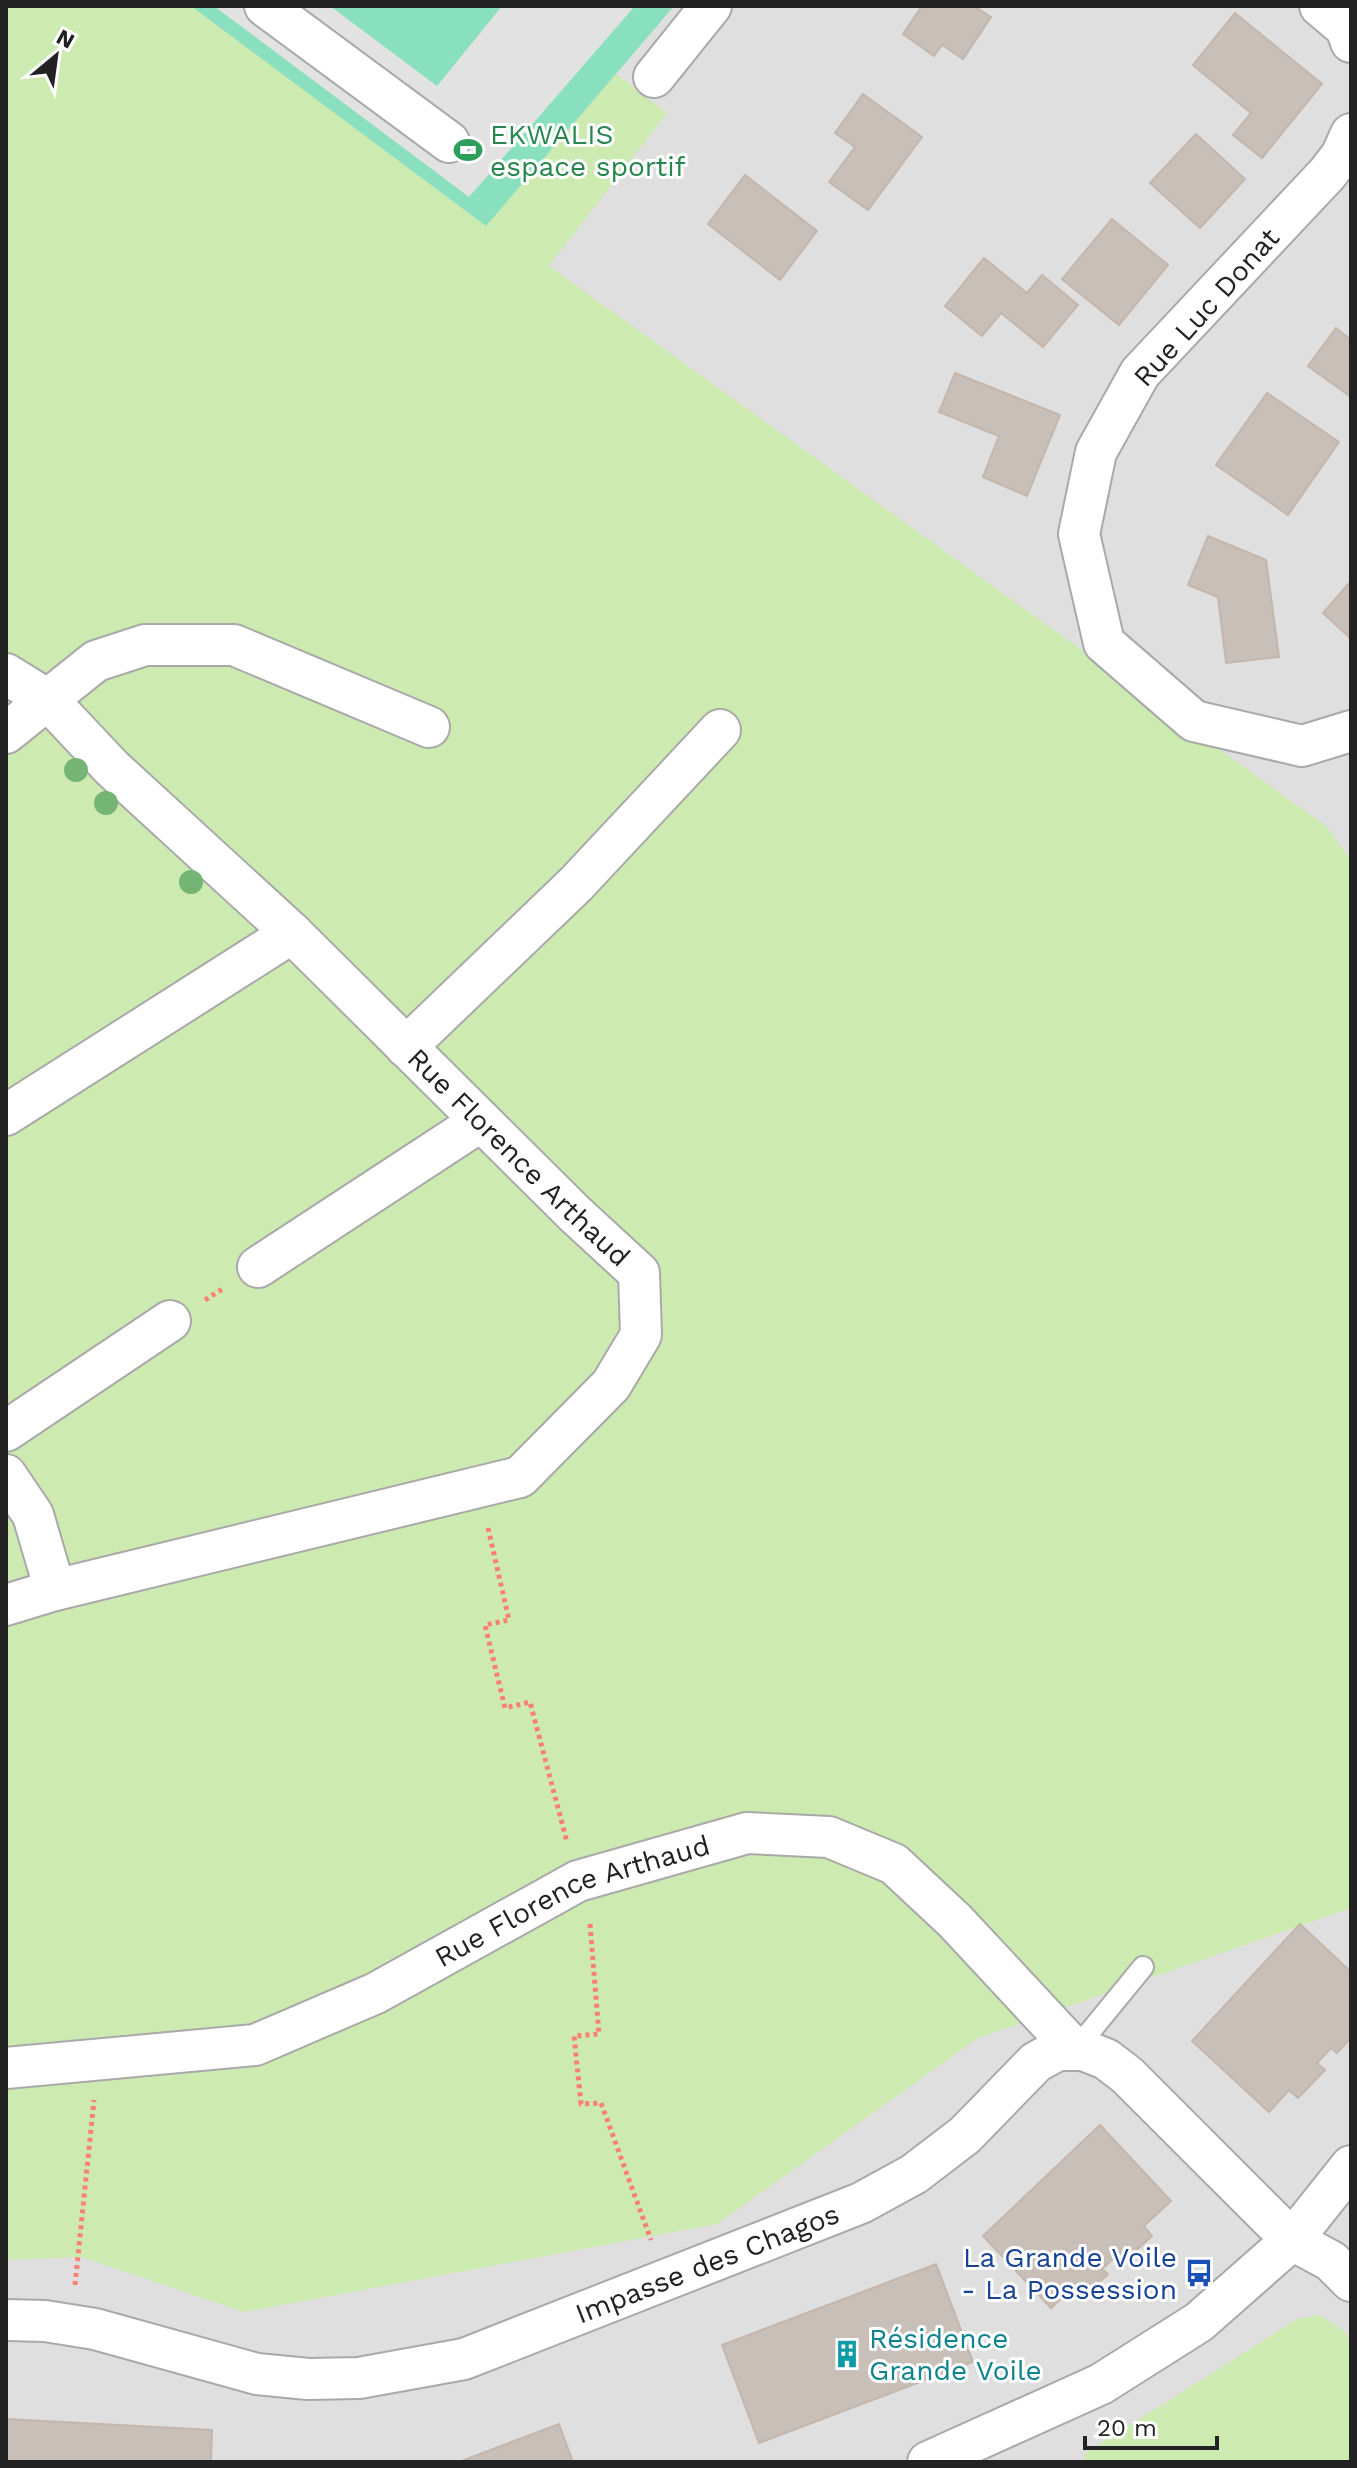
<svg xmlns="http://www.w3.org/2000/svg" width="1357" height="2468" viewBox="0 0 1357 2468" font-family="'Work Sans',sans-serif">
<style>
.residential{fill:#e0dfdf}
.grass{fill:#cdebb0}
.pitch{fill:#88e0be}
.parking{fill:#e2e2e2}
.building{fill:#c7bfb8;stroke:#c4b6ab;stroke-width:2}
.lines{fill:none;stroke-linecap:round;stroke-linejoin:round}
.lane-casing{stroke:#a9a9a9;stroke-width:24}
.street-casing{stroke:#a9a9a9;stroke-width:44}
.path{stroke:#fa8072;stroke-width:5;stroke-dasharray:4 4;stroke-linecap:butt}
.lane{stroke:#fff;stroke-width:20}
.street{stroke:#fff;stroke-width:40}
.tree{fill:#74b475}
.labels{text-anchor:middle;stroke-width:6;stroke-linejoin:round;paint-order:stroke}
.leisure-label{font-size:28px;fill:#27864d;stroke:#fff;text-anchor:start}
.street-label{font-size:28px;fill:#222;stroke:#fff}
.transit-label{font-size:28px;fill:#164399;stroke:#fff;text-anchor:end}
.culture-label{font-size:28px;fill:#0d838f;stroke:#fff;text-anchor:start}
</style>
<rect width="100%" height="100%" fill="#f2efe9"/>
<path class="residential" d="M6,6H1351V2462H6Z"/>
<path class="grass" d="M6,6H191L486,226L616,74L667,113L549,266L1327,827L1351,861V1908L978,2038L717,2224L244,2312L82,2257L6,2260Z
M1320,2315L1344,2331L1351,2343V2456L1348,2462H1087L1083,2455L1297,2319Z"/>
<path class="pitch" d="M191,6H674L486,226Z"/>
<path class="parking" d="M214,6H330L437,86L502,6H635L469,197Z"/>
<path class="building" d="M922,6H974L991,17L963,59L942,45L934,56L903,34Z
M1235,13L1322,84L1262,158L1233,135L1251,113L1193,65Z
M863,94L922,137L868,210L829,182L855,147L835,133Z
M1196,134L1245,179L1200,228L1150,183Z
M745,175L817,231L780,280L708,224Z
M1112,219L1168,265L1119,325L1062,279Z
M984,258L1027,293L1042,275L1078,305L1043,347L1001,313L982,336L945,306Z
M1336,328L1351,340V397L1308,366Z
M955,373L1060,415L1027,496L983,477L999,436L939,412Z
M1267,393L1339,442L1288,515L1216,465Z
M1208,536L1266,560L1279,657L1226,663L1218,597L1188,585Z
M1351,581V639L1323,613Z
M1300,1924L1351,1972V2038L1337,2053L1331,2048L1317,2063L1325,2070L1298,2098L1289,2090L1269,2112L1192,2041Z
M1100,2125L1171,2201L1144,2226L1152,2236L1124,2262L1117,2255L1102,2269L1108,2274L1080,2301L1069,2291L1051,2308L983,2236Z
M936,2264L973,2362L759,2443L722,2345Z
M6,2419L212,2430L211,2462H6Z
M559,2424L573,2462H459Z"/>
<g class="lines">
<defs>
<path id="lane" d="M1075,2050L1143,1967"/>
<g id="street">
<path d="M265,6L449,142"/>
<path d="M1320,6L1346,28L1351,42"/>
<path d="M654,77L711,6"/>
<path d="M1351,134L1341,156L1327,174L1140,373L1096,452L1079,534L1104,643L1194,721L1302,746L1351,731"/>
<path id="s1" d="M6,674L48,700L112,768L292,933L575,1214L639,1273L641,1335L611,1385L520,1477L55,1590L6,1605"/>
<path d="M6,733L96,661L145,645H234L429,727"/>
<path d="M406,1047L576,884L720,730"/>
<path d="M6,1115L292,933"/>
<path d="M258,1267L481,1121"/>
<path d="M6,1431L170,1321"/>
<path d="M6,1475L33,1515L55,1590"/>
<path id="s2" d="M6,2068L255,2045L376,1993L578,1881L747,1833L829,1837L894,1864L955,1921L1075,2050"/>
<path id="s3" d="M6,2320L45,2321L95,2329L257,2374L308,2379L359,2378L464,2359L861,2203L914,2174L965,2135L1036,2062L1058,2050H1083L1106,2059L1127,2075L1292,2240L1331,2261L1351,2281"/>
<path d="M928,2462L1101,2384L1199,2322L1292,2240L1351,2166"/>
</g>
</defs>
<use href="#lane" class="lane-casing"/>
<use href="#street" class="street-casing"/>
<path class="path" d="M205,1300L224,1288
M488,1528L509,1620L485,1625L505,1708L530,1702L567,1842
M590,1924L599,2034L574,2036L581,2104L601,2103L651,2240
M75,2285L94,2100"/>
<use href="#lane" class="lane"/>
<use href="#street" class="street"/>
</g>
<g class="tree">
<circle cx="76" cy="770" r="12"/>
<circle cx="106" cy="803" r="12"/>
<circle cx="191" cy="882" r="12"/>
</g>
<defs>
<symbol id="stadium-bare" viewBox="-9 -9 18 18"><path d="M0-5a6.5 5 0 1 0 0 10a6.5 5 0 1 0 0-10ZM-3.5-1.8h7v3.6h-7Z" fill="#2e9e5b" stroke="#fff" stroke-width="2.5" paint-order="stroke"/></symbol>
<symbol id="bus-bare" viewBox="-9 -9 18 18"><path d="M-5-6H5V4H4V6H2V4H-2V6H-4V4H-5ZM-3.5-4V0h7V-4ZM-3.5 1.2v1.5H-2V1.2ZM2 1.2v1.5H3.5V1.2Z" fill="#1a4fb4" stroke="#fff" stroke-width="2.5" paint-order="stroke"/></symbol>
<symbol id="building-bare" viewBox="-9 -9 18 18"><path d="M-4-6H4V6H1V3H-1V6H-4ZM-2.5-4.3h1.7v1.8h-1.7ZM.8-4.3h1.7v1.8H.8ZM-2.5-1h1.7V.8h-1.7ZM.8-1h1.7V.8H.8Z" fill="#0f9aa8" stroke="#fff" stroke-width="2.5" paint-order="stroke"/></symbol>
</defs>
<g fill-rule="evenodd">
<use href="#stadium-bare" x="448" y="130" width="40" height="40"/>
<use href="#bus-bare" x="1179" y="2253" width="40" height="40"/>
<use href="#building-bare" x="827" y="2334" width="40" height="40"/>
</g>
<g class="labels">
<g class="leisure-label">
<text x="490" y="144">EKWALIS<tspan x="490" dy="32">espace sportif</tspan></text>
</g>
<g class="street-label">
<text transform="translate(1206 307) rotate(-48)" y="10">Rue Luc Donat</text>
<text dy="10" stroke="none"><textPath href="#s1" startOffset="706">Rue Florence Arthaud</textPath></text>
<text dy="10" stroke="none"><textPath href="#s2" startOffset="600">Rue Florence Arthaud</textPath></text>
<text dy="10" stroke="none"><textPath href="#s3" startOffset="728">Impasse des Chagos</textPath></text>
</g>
<g class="transit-label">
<text x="1177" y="2267">La Grande Voile<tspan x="1177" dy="32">- La Possession</tspan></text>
</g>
<g class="culture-label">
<text x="869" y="2348">Résidence<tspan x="869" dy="32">Grande Voile</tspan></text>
</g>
</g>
<rect width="1357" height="2468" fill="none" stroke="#222222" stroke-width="16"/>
<g transform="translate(56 56) rotate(29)" stroke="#ffffff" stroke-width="6" paint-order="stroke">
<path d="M0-6L14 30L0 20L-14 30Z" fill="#222222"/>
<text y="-12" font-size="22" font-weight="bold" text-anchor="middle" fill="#222222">N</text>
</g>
<path d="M1085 2436v12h132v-12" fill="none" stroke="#222222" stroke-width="4"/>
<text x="1097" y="2436" font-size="24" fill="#222222" stroke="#ffffff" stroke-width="6" paint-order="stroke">20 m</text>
</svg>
